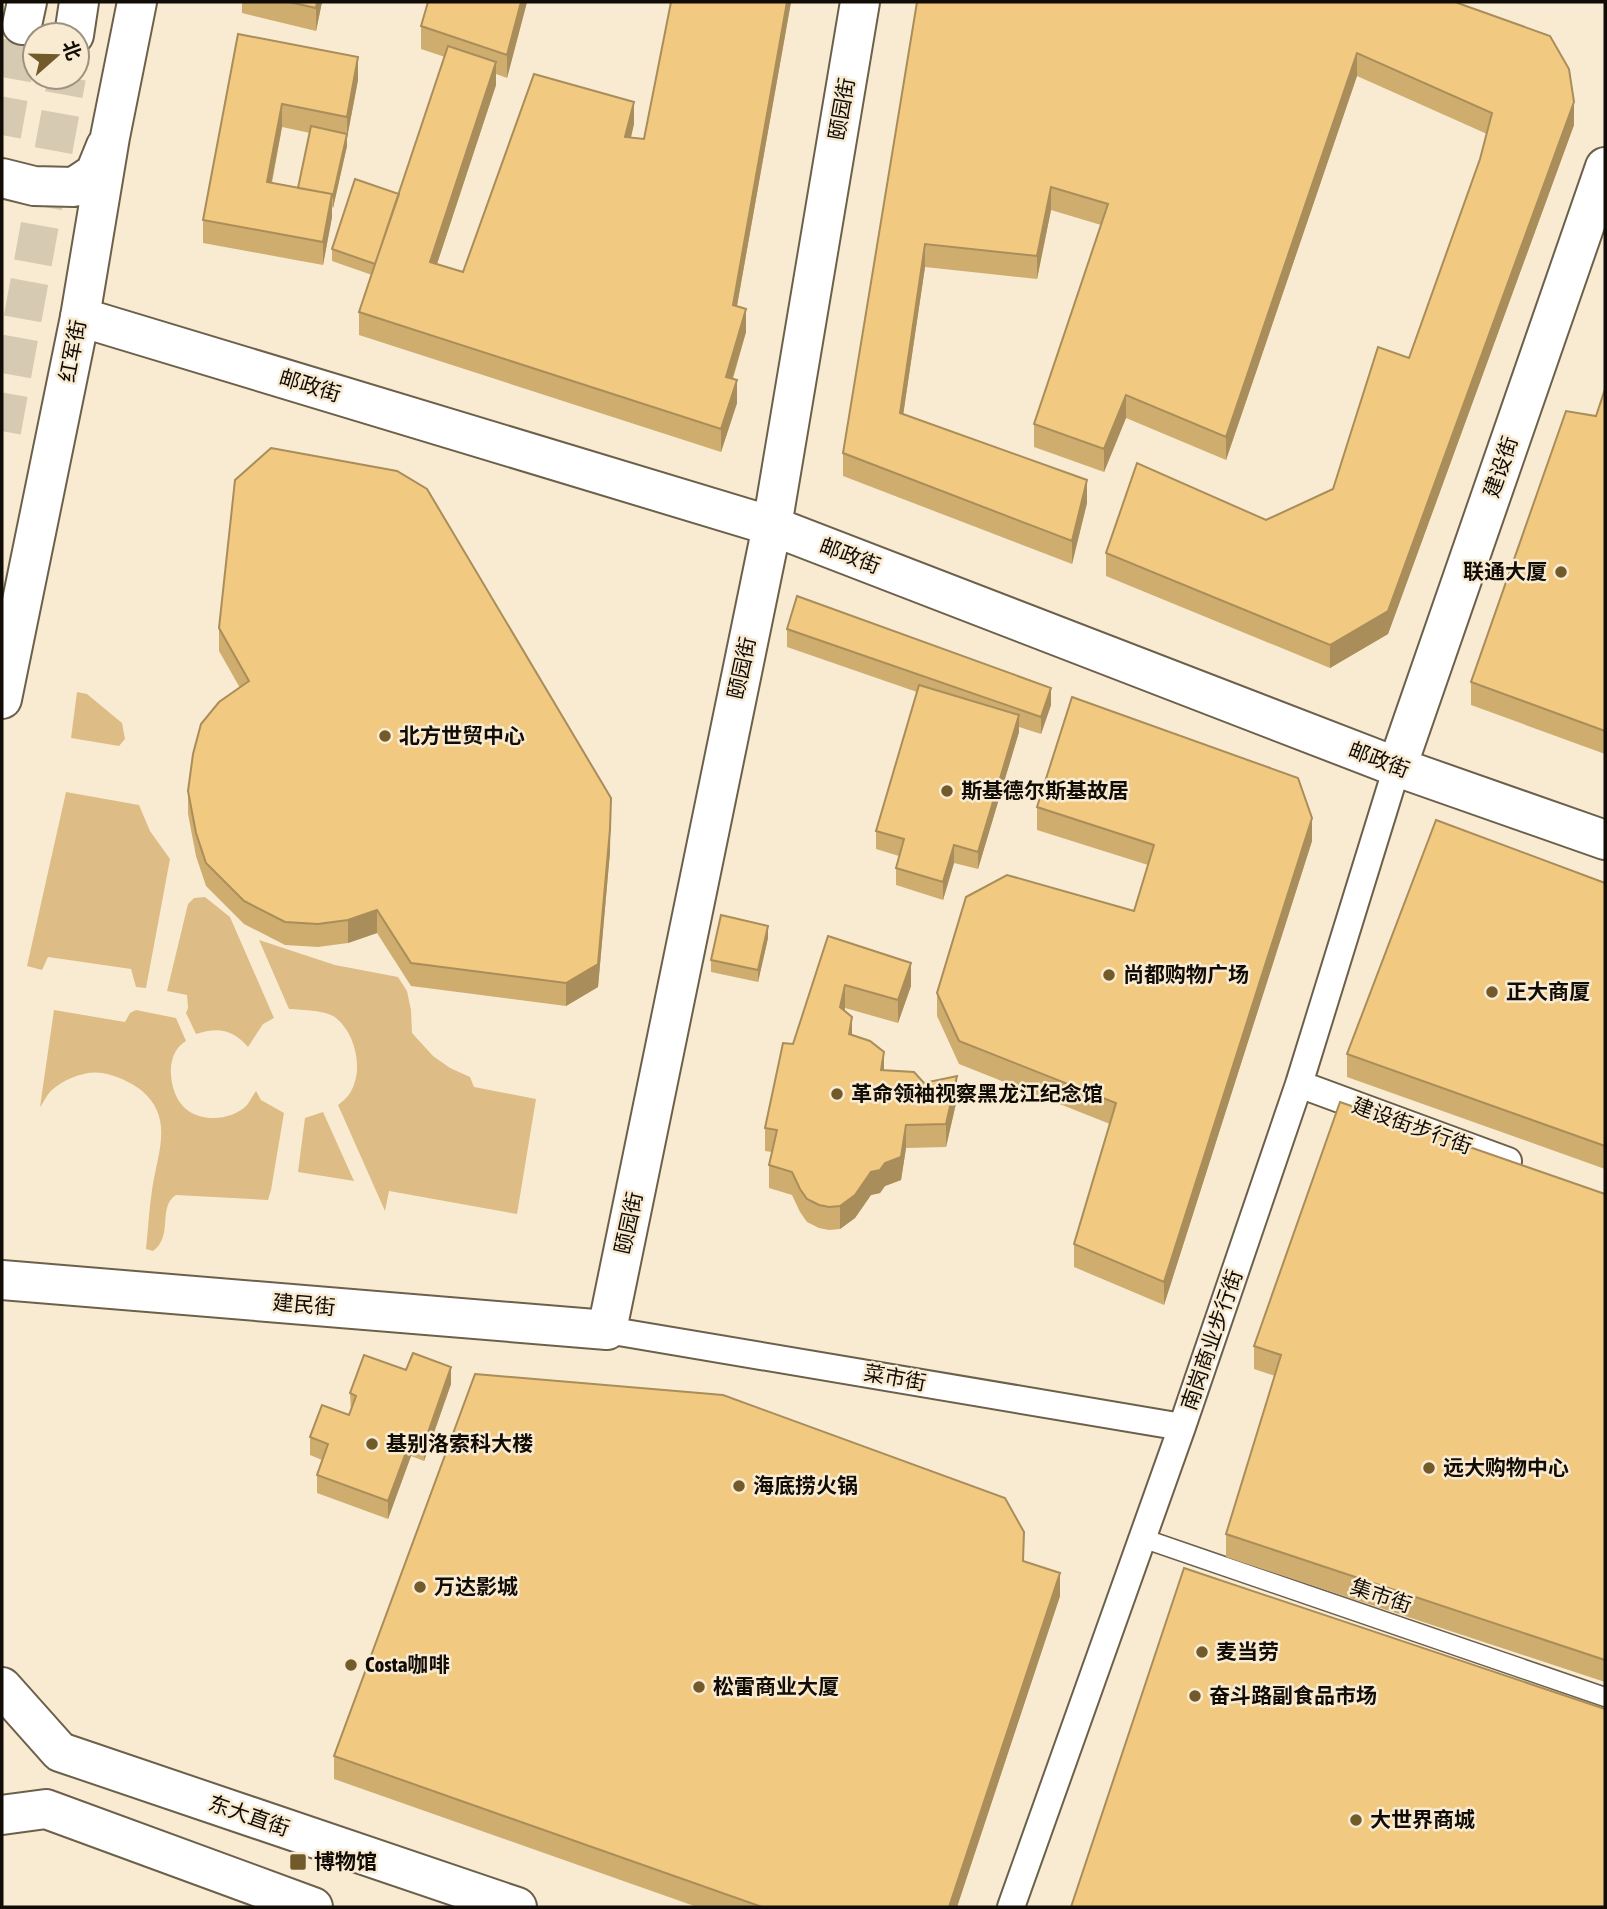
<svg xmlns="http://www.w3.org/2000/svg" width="1607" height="1909" viewBox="0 0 1607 1909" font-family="'Asap Condensed','Noto Sans SC',sans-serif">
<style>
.green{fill:#ddbd85}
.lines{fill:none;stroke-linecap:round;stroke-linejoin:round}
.primary-tunnel{stroke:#d6cab3;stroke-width:38;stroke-dasharray:38 19;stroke-linecap:butt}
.service-casing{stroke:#6d604b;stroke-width:21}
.pedestrian-casing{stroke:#6d604b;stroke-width:30}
.tertiary-casing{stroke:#6d604b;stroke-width:42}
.primary-casing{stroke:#6d604b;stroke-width:42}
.service{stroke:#fff;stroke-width:18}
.pedestrian{stroke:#fff;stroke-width:26}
.tertiary{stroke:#fff;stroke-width:38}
.primary{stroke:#fff;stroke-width:38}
.wall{fill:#cfad6f;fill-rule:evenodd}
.shaded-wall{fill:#a98d5a}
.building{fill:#f1c981;stroke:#a98d5a;stroke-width:2}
.poi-dot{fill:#735a2b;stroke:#f9ebd2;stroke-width:2.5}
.labels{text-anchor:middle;stroke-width:5;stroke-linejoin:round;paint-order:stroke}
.street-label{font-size:21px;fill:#110c05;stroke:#f9ebd2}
.poi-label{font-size:21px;font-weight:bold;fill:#110c05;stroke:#f9ebd2;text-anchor:start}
</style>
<rect width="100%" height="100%" fill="#f9ebd2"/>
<path class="green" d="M77,692L87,694L122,723L125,739L119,746L71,738Z
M66,792L139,805L150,831L170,859L146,988L136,987L131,969L48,957L42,970L27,966Z
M205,897L230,917L274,1018L263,1024L248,1047C233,1029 217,1027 196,1034L186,1013L188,1008L187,995L167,991L188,904L194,898Z
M259,940L335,965L398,977L407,991L411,1010L412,1033L433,1056L450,1068L470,1077L474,1087L536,1099L517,1214L389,1191L385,1211L338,1105C342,1102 347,1098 350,1093C364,1071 356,1034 336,1018C326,1010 302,1010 289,1009Z
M54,1010L125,1022L130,1013L136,1010L176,1018L186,1041C183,1043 180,1045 178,1048C165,1064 171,1097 186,1109C202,1123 233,1120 247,1105C250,1101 253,1095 256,1091L261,1100L284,1113L271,1190L268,1200L176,1195C157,1207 174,1236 153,1251L146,1249C148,1230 149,1210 152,1190C157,1154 175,1118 141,1090C130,1082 116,1075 102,1073C86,1070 64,1079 52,1090C47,1094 44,1102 40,1107Z
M323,1112L354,1181L298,1172L305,1118Z"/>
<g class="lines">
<path class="primary-tunnel" d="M2,135L22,25
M2,431L67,77"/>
<defs>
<path id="service" d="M1142,1538L1605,1697"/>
<path id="pedestrian" d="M1299,1084L1508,1161
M607,1330L1182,1427
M1011,1907L1182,1427L1299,1084L1397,767"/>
<path id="tertiary" d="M80,317L772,526L1397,767L1605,840
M1397,767L1605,167
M2,1280L607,1330L772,526L860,2"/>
<path id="primary" d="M22,25L27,2
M74,35L79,2
M2,178L34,186L74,187L95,173L106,146
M2,699L80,317L110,137L137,2
M2,1687L60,1752L517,1907
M2,1815L46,1809L313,1907"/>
</defs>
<use href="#service" class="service-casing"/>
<use href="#pedestrian" class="pedestrian-casing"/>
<use href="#tertiary" class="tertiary-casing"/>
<use href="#primary" class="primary-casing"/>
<use href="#service" class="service"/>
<use href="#pedestrian" class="pedestrian"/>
<use href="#tertiary" class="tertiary"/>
<use href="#primary" class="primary"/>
</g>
<path class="wall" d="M242,2H322L316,31L242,13Z
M527,2L507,78L496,74V85L437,264L463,272L634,124L631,138L644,139L671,2H791L737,306L746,332L733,379L737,403L721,452L359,335V312L372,275L332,261V249L399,194L445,57L421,49V26Z
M917,2H1455L1574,125L1388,634L1330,668L1106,576V553L1266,520L1333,489L1409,358L1480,159L1487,134L1357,76L1226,460L1126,418L1104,472L1034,447V424L1101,225L1051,210L1037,279L925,267L903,415L1087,503L1072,564L843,476V453Z
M238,34L358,80L347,138V146L333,208L332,207V217L323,265L203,243V220ZM282,127L310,133L298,188L272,183Z
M1605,389V754L1471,705V682L1596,416Z
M219,628L610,852L598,987L566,1006L411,986L377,933L348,943L318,947L285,945L244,924L206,886L196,856L188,814V791L240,688L219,651Z
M787,629L1051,705L1041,734L1019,727V732L978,869L954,863L943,900L896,885V868L899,856L876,849V831L917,692L787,647Z
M1037,807L1312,841L1164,1305L1074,1267V1244L1110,1124L959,1064L937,1016V993L1134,911L1148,865L1037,830Z
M1605,883V1169L1347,1077V1054Z
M828,936L911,986L898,1023L845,1008L844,1011L852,1035L884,1070L924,1083L957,1099L946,1147L906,1148L901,1180L885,1186L880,1193L871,1195L855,1218L840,1229L829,1230L819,1228L807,1222L800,1212L792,1195L769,1188V1165L772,1152L765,1151V1128L793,1044Z
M768,938L758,982L711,972V960Z
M1605,1194V1682L1226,1557V1534L1275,1376L1254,1369V1346Z
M406,1370L451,1384L424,1461L411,1456L388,1519L317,1493V1475L322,1460L310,1455V1437L349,1415L351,1411L350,1393Z
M1024,1561L1060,1596L957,1907H697L334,1779V1756Z"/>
<path class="shaded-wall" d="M317,2H322L316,31V8Z
M521,2H527L507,78V55Z
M787,2H791L733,328V305Z
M1357,53V76L1226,460V437Z
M358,57V80L347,138V146L333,208V196L347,135V117Z
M496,62V85L430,285V262Z
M634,102V124L625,160V137Z
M1574,102V125L1388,634L1330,668V645Z
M282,104V127L267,205V182Z
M1051,187V210L1037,279V256Z
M332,194V217L323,265V242Z
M925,244V267L900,436V413Z
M746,309V332L726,400V377Z
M737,380V403L721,452V429Z
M1126,395V418L1104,472V449Z
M1087,480V503L1072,564V541Z
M1051,688V705L1041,734V717Z
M1019,715V732L978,869V852Z
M611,798L610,852L598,987L566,1006V983Z
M1312,818V841L1164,1305V1282Z
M954,845V863L943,900V882Z
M377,910V933L348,943V920Z
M768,926V938L758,982V970Z
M911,963V986L898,1023V1000Z
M845,985V1008L840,1030V1007Z
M852,1017V1040L849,1034Z
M884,1052V1075L881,1070Z
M957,1076V1099L946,1147V1124Z
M906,1125V1148L901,1180L885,1186L880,1193L871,1195L855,1218L840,1229V1206L871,1172L885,1163Z
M451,1367V1384L424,1461V1444Z
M411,1439V1456L388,1519V1501Z
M1060,1573V1596L957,1907H949Z"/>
<path class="building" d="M289,2H317L316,8Z
M428,2H521L507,55L421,26Z
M671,2H787L733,305L746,309L726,377L737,380L721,429L359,312L448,46L496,62L430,262L463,272L534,74L634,102L625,137L644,139Z
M917,2H1455L1550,36L1569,69L1574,102L1388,611L1330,645L1106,553L1137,463L1266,520L1333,489L1378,347L1409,358L1480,159L1492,113L1357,53L1226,437L1126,395L1104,449L1034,424L1108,204L1051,187L1037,256L925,244L900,413L1087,480L1072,541L843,453Z
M238,34L358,57L347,117L282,104L267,182L332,194L323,242L203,220Z
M311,126L347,134L333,196L332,195V194L298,188Z
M355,179L399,194L375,264L332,249Z
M1605,389V731L1471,682L1566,411L1596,416Z
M271,448L397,471L427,489L611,798L610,829L598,964L566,983L411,963L377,910L348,920L318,924L285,922L244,901L206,863L196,833L188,791L193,754L201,724L219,702L249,681L219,628L235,480Z
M797,596L1051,688L1041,717L787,629Z
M919,685L1019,715L978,852L954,845L943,882L896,868L904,839L876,831Z
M1072,697L1298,778L1312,818L1164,1282L1074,1244L1116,1103L959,1041L937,993L966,897L1007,875L1134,911L1154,845L1037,807Z
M1436,820L1605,883V1146L1347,1054Z
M721,915L768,926L758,970L711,960Z
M828,936L911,963L898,1000L845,985L840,1007L852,1017L849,1034L870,1041L884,1052L881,1070L914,1072L924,1083L957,1076L946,1124L906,1125L901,1157L885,1163L880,1170L871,1172L855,1195L840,1206L829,1207L819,1205L807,1199L800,1189L792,1172L769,1165L777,1130L765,1128L783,1043L793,1044Z
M1340,1102L1605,1194V1660L1226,1534L1281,1355L1254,1346Z
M413,1353L451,1367L424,1444L411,1439L388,1501L317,1475L328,1444L310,1437L322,1405L349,1415L356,1396L350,1393L364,1355L406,1370Z
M475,1374L723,1395L1005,1498L1024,1532L1023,1561L1060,1573L949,1907H762L334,1756Z
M1184,1568L1605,1709V1907H1071Z"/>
<g class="poi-dot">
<circle cx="1561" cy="572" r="7"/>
<circle cx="385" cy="736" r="7"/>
<circle cx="947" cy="791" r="7"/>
<circle cx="1109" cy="975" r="7"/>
<circle cx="1492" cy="992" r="7"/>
<circle cx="837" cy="1094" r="7"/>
<circle cx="372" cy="1444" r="7"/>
<circle cx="1429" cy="1468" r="7"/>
<circle cx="739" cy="1486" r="7"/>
<circle cx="420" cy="1587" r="7"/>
<circle cx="1202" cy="1652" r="7"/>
<circle cx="351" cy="1665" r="7"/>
<circle cx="699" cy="1687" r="7"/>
<circle cx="1195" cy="1696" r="7"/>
<circle cx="1356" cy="1820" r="7"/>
<rect x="289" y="1853" width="18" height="18" rx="3.5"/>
</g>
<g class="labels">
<g class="street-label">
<text transform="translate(842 109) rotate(-80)" y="7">颐园街</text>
<text transform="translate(73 351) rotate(-79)" y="7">红军街</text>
<text transform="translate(310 386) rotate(17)" y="7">邮政街</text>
<text transform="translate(1501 467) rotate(-71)" y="7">建设街</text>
<text transform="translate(850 556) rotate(21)" y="7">邮政街</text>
<text transform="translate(742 668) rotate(-78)" y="7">颐园街</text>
<text transform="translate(1379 760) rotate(21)" y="7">邮政街</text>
<text transform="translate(1412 1126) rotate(20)" y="7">建设街步行街</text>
<text transform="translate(629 1223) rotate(-78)" y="7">颐园街</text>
<text transform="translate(304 1305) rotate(5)" y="7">建民街</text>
<text transform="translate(1212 1340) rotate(-71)" y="7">南岗商业步行街</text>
<text transform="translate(895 1378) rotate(10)" y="7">菜市街</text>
<text transform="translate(1381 1596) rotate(19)" y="7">集市街</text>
<text transform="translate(249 1816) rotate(19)" y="7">东大直街</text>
</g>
<g class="poi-label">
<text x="1547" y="579" text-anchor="end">联通大厦</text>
<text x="399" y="743">北方世贸中心</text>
<text x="961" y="798">斯基德尔斯基故居</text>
<text x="1123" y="982">尚都购物广场</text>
<text x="1506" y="999">正大商厦</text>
<text x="851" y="1101">革命领袖视察黑龙江纪念馆</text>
<text x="386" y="1451">基别洛索科大楼</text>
<text x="1443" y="1475">远大购物中心</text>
<text x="753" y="1493">海底捞火锅</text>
<text x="434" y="1594">万达影城</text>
<text x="1216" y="1659">麦当劳</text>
<text x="365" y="1672">Costa咖啡</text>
<text x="713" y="1694">松雷商业大厦</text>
<text x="1209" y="1703">奋斗路副食品市场</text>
<text x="1370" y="1827">大世界商城</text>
<text x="314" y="1869">博物馆</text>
</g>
</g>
<rect width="1607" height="1909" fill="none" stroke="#110c05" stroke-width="7"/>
<g transform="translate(56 56) rotate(70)"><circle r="33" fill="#f9ebd2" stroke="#9c9280" stroke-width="2"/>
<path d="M0-5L12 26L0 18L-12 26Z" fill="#735a2b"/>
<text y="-10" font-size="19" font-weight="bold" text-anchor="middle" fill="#110c05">北</text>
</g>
</svg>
